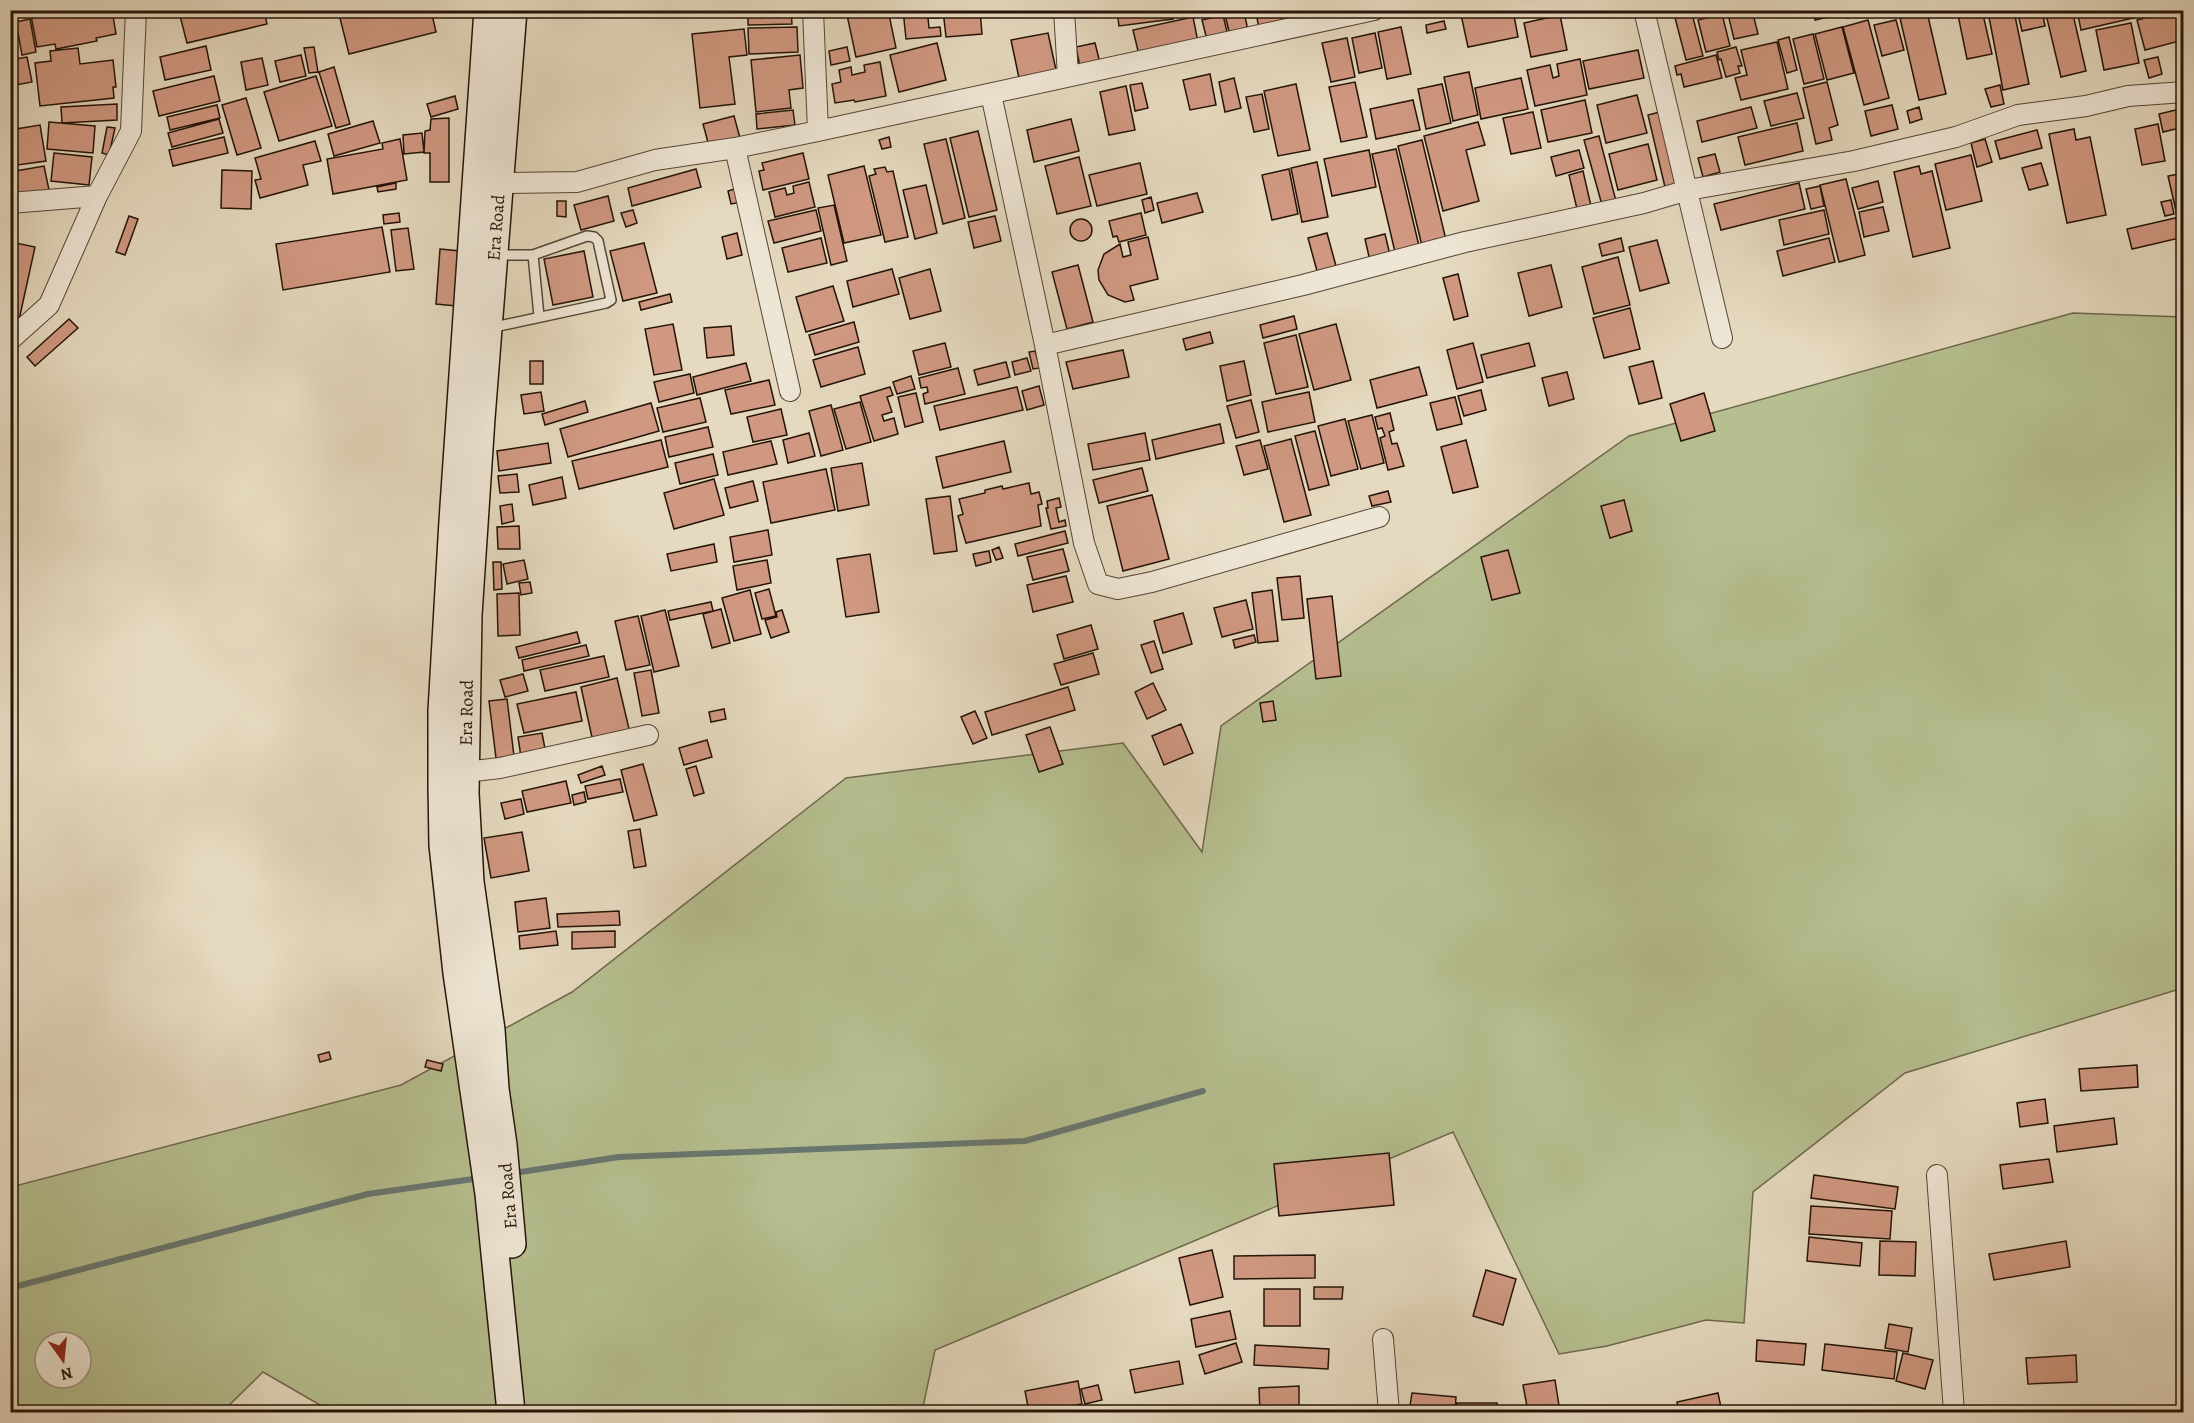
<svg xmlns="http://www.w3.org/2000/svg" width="2194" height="1423" viewBox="0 0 2194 1423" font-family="Alegreya,serif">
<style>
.green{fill:#b6bf90;stroke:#6e694c;stroke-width:1.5;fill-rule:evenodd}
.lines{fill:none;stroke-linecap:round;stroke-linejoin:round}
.stream{stroke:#697770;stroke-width:6}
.building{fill:#d09881;stroke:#251308;stroke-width:1.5}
.lane-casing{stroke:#554436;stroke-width:12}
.street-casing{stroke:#554436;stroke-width:22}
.secondary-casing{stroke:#251308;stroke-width:30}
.lane{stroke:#eee6d5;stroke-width:9}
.street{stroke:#eee6d5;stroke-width:20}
.secondary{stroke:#eee6d5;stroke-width:27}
.labels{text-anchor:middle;stroke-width:4.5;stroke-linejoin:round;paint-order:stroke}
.street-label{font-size:18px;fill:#251308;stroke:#eee6d5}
</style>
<rect width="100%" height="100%" fill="#e5d9bf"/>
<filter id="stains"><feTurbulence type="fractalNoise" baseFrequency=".00333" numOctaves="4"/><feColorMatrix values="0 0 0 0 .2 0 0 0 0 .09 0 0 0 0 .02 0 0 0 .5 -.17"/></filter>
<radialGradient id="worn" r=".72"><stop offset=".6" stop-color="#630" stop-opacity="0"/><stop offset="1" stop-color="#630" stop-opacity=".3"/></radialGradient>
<path class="green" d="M2073,313L2183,317V988L1905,1073L1753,1192L1744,1323L1706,1320L1607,1346L1559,1354L1453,1132L935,1350L922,1412H332L263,1372L222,1412H11V1187L401,1085L572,992L846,778L1123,743L1202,852L1221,726L1629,436ZM45,1342H81V1378H45Z"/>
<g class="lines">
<path class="stream" d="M514,1173L619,1157L1025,1141L1203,1091
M10,1288L368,1194L480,1178"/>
</g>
<path class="building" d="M30,10H112L116,34L96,38L97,41L56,49L55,44L37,47Z
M183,10H264L267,24L187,43L179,12Z
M338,10H431L436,32L349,54Z
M748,10H791L792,24L748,25Z
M871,10H888L896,48L856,57L847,15Z
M903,10H939V18H928L929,28L940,27L941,36L906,39Z
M943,10H980L982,34L946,37Z
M1036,10H1055V15L1037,16Z
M1117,10H1172L1173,19L1119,26Z
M1260,10H1280L1283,24L1259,29L1256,12Z
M1460,10H1513L1518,37L1468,47Z
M1673,10H1691L1703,56L1686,60Z
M1727,10H1752L1758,34L1734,39Z
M1813,10H1840L1841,14L1815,20Z
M1845,10H1870V12L1847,18Z
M1957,10H1982L1992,54L1967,59Z
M2017,10H2042L2045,26L2022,31Z
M2045,10H2072L2086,71L2061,77Z
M2077,10H2136L2138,17L2081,30Z
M2140,10H2162L2141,16Z
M2176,10L2183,40L2145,50L2137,20Z
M1244,11L1248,31L1230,35L1225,15Z
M2014,11L2029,84L2003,90L1989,17Z
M1927,12L1946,94L1919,100L1900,18Z
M1722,14L1730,46L1706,52L1698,20Z
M1223,15L1228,36L1207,40L1202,20Z
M1560,15L1567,50L1531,57L1524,23Z
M1193,17L1198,42L1139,55L1133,30Z
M30,19L36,52L22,55L16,22Z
M1868,20L1889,98L1864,105L1843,27Z
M1896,20L1904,50L1882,56L1874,25Z
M1444,21L1446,29L1427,33L1426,25Z
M2131,23L2139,63L2104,70L2096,30Z
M11,24L17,56L10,57V24Z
M797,27L798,52L749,54L748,28Z
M1401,27L1411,74L1387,79L1378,32Z
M1842,27L1854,73L1827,80L1815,34Z
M744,29L747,55L729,57L735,104L700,108L692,34Z
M1048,33L1056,70L1019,78L1011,40Z
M1375,33L1382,68L1359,73L1352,38Z
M1813,34L1824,79L1804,84L1793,39Z
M1789,37L1797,70L1787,73L1778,40Z
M1347,38L1355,77L1331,82L1322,43Z
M1777,42L1788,89L1741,100L1735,78L1747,75L1741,50Z
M937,43L946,80L899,92L890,55Z
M1095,43L1100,63L1080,67L1076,47Z
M206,46L211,70L165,80L160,57Z
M314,47L318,72L309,73L304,48Z
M847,47L850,61L831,65L829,51Z
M1736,47L1742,66H1738L1740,73L1726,77L1721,59L1719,60L1717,52Z
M78,48L80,64L113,60L116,87H113L114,98L40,106L35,63L51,61L50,51Z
M1638,50L1644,78L1589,89L1583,61Z
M301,55L306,76L280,82L275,61Z
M800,55L803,88L789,90L791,108L756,112L751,60Z
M1716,55L1722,78L1684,87L1681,74L1677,75L1675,66Z
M27,57L32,82L10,86V60Z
M2158,57L2162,74L2149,78L2144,60Z
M262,58L268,85L246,90L241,62Z
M1580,59L1587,95L1535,106L1527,70L1550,65L1553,78L1559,76L1557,64Z
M880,62L886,96L855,102L854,100L835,103L832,84L841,82L839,70L851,67L852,75L865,72L864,65Z
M334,67L350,124L336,128L319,72Z
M1469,72L1478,115L1453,121L1444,77Z
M1210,74L1216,105L1190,110L1183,80Z
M214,76L220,101L159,116L153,91Z
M316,76L332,126L279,141L264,92Z
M1234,78L1241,108L1225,112L1219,82Z
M1521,78L1528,109L1481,119L1475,88Z
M1355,82L1367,137L1341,142L1329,87Z
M1827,82L1838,125L1829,128L1832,140L1816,144L1803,88Z
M1142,83L1148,108L1135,111L1130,85Z
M1296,84L1310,150L1278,156L1264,91Z
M1442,84L1451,123L1426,129L1418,89Z
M2000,85L2004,104L1991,107L1985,89Z
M1126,86L1135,130L1109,135L1100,92Z
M1797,93L1804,118L1771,126L1764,101Z
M1262,94L1269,129L1254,132L1246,97Z
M1637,95L1647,133L1606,143L1597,105Z
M455,96L458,109L431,117L427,104Z
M246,98L261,148L237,155L222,105Z
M1413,100L1420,130L1376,139L1370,109Z
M1585,100L1592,133L1548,142L1541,110Z
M117,104V120L62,123L61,107Z
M217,105L220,118L170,130L167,117Z
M1892,105L1898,129L1871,136L1865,111Z
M1751,107L1757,128L1702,142L1697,121Z
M1919,107L1922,119L1910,123L1907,111Z
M2184,108V127L2163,132L2159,114Z
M793,110L795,125L757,129L756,114Z
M1664,111L1682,183L1665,187L1648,115Z
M1533,112L1541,148L1511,154L1503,118Z
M734,116L740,138L709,146L703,124Z
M449,118V182H430V153H424L425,131L430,130L431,119Z
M219,119L223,133L172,147L168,133Z
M1071,119L1079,151L1034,162L1027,130Z
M373,121L380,143L334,156L328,134Z
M49,122L95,126L93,153L47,149Z
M1478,122L1485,145L1466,150L1479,201L1443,211L1424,136Z
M1797,123L1803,151L1745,165L1738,137Z
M2158,124L2165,161L2142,165L2135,129Z
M40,125L46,161L10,166V130Z
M107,127L115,128L109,155L102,153Z
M2074,129L2076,140L2090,137L2106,215L2067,223L2049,134Z
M2037,130L2042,148L2000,159L1995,141Z
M978,131L997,210L969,217L950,138Z
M422,133L424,152L404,154L403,135Z
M1599,136L1616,201L1602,205L1584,140Z
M224,137L228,153L173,166L169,150Z
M889,137L891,147L882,149L879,140Z
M400,139L407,180L333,194L327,159L383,149L382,143Z
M946,139L965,218L943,224L924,144Z
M1985,139L1992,162L1977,167L1971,143Z
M1422,140L1446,240L1422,246L1398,146Z
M315,141L321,161L303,165L308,185L260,198L255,180L261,179L255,158Z
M1648,144L1657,180L1618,190L1609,154Z
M1396,149L1419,246L1395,252L1372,154Z
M1369,150L1376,187L1332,196L1324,159Z
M1579,150L1584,168L1556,176L1551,157Z
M54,153L92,157L89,185L51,181Z
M803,153L809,179L763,190L759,171L764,170L762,163Z
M1715,154L1720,172L1703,177L1698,158Z
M1971,155L1982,201L1946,210L1935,164Z
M1079,157L1091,206L1057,214L1045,166Z
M1317,162L1328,217L1302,222L1291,168Z
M1140,163L1147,194L1097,206L1089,175Z
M2041,163L2048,185L2029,190L2022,168Z
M44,166L49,190L10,197V172Z
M864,166L881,235L844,243L828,175Z
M1919,166L1921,174L1932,171L1950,248L1913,257L1894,172Z
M885,167L887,172L893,171L908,237L885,242L869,176L876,174L874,169Z
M696,169L701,187L632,206L628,188Z
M1289,169L1298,214L1272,220L1262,175Z
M222,170L252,171L251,209L221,208Z
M1583,171L1591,206L1577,209L1569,175Z
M2184,173V213L2177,215L2168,176Z
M1846,179L1865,255L1839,262L1820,185Z
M1878,181L1883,202L1858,209L1852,188Z
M809,182L815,207L775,217L769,192L785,188L787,195L794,193L793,186Z
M396,183V189L378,192L377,187Z
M1799,183L1805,209L1721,230L1714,204Z
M926,185L937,233L915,239L903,190Z
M1820,186L1824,206L1811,209L1806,189Z
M738,188L742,202L731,204L728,191Z
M1197,193L1203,212L1162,223L1157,203Z
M608,196L614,221L581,230L574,205Z
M1151,197L1154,210L1145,213L1142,200Z
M2171,200L2174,214L2165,216L2161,202Z
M557,201H566V217L557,216Z
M834,205L847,261L831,265L818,208Z
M1883,207L1889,231L1864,237L1859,212Z
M633,210L637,223L626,227L621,213Z
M816,210L821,231L774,243L768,221Z
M1824,210L1829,234L1784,245L1779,220Z
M399,213L400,222L384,224L383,215Z
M1141,213L1146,235L1119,242L1117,236L1113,237L1109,221Z
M129,216L138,219L125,255L116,252Z
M995,216L1001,241L974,248L968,222Z
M2184,216V237L2132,249L2127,229Z
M1070 230a11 11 0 1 1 22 0a11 11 0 1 1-22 0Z
M382,227L390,272L283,290L276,244Z
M408,228L414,269L396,271L391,230Z
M737,233L742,255L727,259L722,237Z
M1327,233L1336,266L1317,271L1308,238Z
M1385,234L1390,255L1370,261L1365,239Z
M1148,237L1158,279L1130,286L1134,300L1125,302L1108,295L1099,280L1098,270L1104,254L1120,244L1123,257L1131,255L1128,242Z
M821,238L827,263L788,272L782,248Z
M1621,238L1624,251L1602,256L1599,244Z
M1829,238L1835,262L1783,276L1777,251Z
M1657,240L1669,283L1640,291L1629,247Z
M11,242L35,247L19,320L10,318Z
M644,243L657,293L623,301L610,251Z
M440,249L460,251L456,306L436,304Z
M584,251L593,297L553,305L544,259Z
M1618,257L1630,305L1594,314L1582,267Z
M1078,265L1093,322L1067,329L1052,272Z
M1551,265L1562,307L1529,316L1518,273Z
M892,269L899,294L853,307L847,281Z
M930,269L941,311L910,319L899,278Z
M1458,274L1468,316L1454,320L1443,278Z
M833,286L844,321L806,332L796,297Z
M670,294L672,302L641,310L639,302Z
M1630,308L1640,349L1604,358L1593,318Z
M1294,316L1297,329L1263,338L1260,325Z
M69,319L78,328L35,366L27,357Z
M854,322L859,342L815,355L809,335Z
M673,324L682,370L654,375L645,329Z
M1336,324L1351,380L1314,390L1299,334Z
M731,326L734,355L707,358L704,328Z
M1210,332L1213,343L1186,350L1183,339Z
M1296,335L1308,387L1276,394L1264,343Z
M945,343L951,367L919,375L913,351Z
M1473,343L1483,382L1457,389L1447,350Z
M1529,343L1535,366L1487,378L1481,355Z
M858,347L865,374L821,387L813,360Z
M1123,350L1129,377L1073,389L1066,362Z
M1035,351L1040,368L1033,369L1029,352Z
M1027,358L1031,371L1015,375L1012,362Z
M530,361H543V384H530Z
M1244,361L1251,395L1227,401L1220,366Z
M1653,361L1662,398L1639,404L1629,367Z
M1006,362L1010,377L978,385L974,370Z
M746,363L751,381L697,395L693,377Z
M1419,367L1427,395L1377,408L1370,380Z
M958,368L965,394L925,404L923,394L928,392L927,387L921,388L919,378Z
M1567,372L1574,399L1549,406L1542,378Z
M690,374L694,393L659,402L654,382Z
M911,376L915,389L897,394L893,382Z
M769,380L775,405L731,414L725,390Z
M1039,386L1044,405L1027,410L1022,391Z
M890,387L893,395L887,397L892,412L882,415L884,421L894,418L898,434L874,441L860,396Z
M1017,387L1023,410L940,430L934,406Z
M1481,390L1486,410L1464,416L1458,396Z
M541,392L544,411L524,414L521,395Z
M1309,392L1315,422L1268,432L1262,402Z
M916,393L923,422L905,427L898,397Z
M1704,393L1715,431L1681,441L1670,404Z
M1455,397L1462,424L1437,430L1430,403Z
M700,398L706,422L663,432L657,408Z
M1251,400L1259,432L1236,438L1227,406Z
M585,401L588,412L545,425L542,414Z
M860,402L871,442L846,449L834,409Z
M651,403L659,431L568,457L560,429Z
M831,405L843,450L821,456L809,411Z
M781,409L787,435L753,442L747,417Z
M1390,413L1394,430L1389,432L1392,444L1397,443L1404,466L1388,470L1380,438L1385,436L1382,428L1378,429L1375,417Z
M1372,415L1384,463L1361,469L1348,421Z
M1345,419L1358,469L1331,476L1318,426Z
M1220,424L1224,443L1156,459L1152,440Z
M708,427L713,447L669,457L665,437Z
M1315,431L1329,485L1309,490L1295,436Z
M809,433L815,456L788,463L783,440Z
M1145,433L1150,460L1093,470L1088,444Z
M1291,439L1311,515L1284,522L1264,446Z
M661,440L668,467L579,489L572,461Z
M1260,440L1268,469L1244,475L1236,446Z
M1466,440L1478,487L1453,493L1441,447Z
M771,441L777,464L728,475L723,452Z
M1004,441L1011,472L943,488L936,457Z
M548,443L551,463L499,471L497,451Z
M713,454L718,475L680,484L675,463Z
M862,463L869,505L838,511L831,468Z
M1142,468L1148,491L1099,503L1093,480Z
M826,469L835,510L771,523L763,482Z
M517,474L519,492L500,493L498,476Z
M562,477L566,498L533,505L529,485Z
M714,479L724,515L674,529L664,493Z
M753,481L758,501L730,508L725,488Z
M1029,483L1031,494L1039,492L1042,504L1038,505L1041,526L966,543L958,516L963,514L959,499L985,493V490L1002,486L1003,489Z
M1388,491L1391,502L1372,506L1369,496Z
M1152,495L1169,559L1123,571L1107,506Z
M950,496L957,551L934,554L926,499Z
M1059,498L1061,507L1056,508L1059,522L1065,520L1066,526L1051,529L1046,508H1048L1047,501Z
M1624,500L1632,531L1610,538L1601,506Z
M512,504L514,521L502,524L500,506Z
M519,526L520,549H498L497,527Z
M768,530L772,555L734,562L730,537Z
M1065,531L1068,543L1018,556L1015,544Z
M714,544L717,562L671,571L667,554Z
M999,547L1003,558L996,560L992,550Z
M1063,549L1069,571L1033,580L1027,557Z
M1508,550L1520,593L1492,600L1481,557Z
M989,551L991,562L976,566L973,554Z
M870,554L879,612L846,617L837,559Z
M524,560L528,579L507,584L503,564Z
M767,560L771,583L737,590L733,566Z
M493,562H501L502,589L494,590Z
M1066,576L1073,602L1033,612L1027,585Z
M1300,576L1304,618L1282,620L1277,578Z
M530,582L532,593L521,595L519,583Z
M769,589L776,616L762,619L755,593Z
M750,590L761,634L734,641L722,598Z
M1272,590L1278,641L1258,643L1252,593Z
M519,593L520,635L498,636L497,594Z
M1332,596L1341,676L1316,679L1307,599Z
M1246,600L1253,629L1222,637L1214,608Z
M711,602L713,611L670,620L668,611Z
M721,609L730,643L712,648L703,614Z
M665,610L679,666L654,672L641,616Z
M782,610L789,632L771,638L765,620L777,617L776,612Z
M1183,613L1192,644L1163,653L1154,621Z
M638,616L650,665L626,670L615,621Z
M1091,625L1098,649L1064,659L1057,635Z
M577,632L580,643L519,658L516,647Z
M1254,635L1256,642L1235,648L1233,640Z
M1154,641L1163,669L1151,673L1141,645Z
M586,645L589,656L524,671L522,660Z
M1093,653L1099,674L1061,685L1054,664Z
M604,656L609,677L545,691L540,670Z
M651,670L659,713L642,716L634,673Z
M523,674L528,691L505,697L500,680Z
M617,678L630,733L593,742L581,687Z
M1153,683L1166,710L1147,719L1135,692Z
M1068,687L1075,710L992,735L985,712Z
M576,692L582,721L524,733L517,704Z
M507,699L514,756L496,758L489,701Z
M1273,701L1276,720L1263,722L1260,703Z
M724,709L726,719L711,722L709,712Z
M975,711L987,738L973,744L961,717Z
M1181,724L1193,753L1164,765L1152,736Z
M1050,727L1063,764L1039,772L1026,735Z
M542,733L546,754L521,757L518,737Z
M707,740L712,757L684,765L679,748Z
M643,764L657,815L634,821L621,770Z
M602,766L605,775L581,783L578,775Z
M696,766L704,793L694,796L686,769Z
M620,779L623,792L588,799L585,786Z
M566,781L571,803L527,812L522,791Z
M584,792L586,802L574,805L572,795Z
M521,799L524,814L505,819L501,803Z
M640,829L646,866L634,868L628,831Z
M522,832L529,871L491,878L484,838Z
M546,898L550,928L518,932L515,902Z
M619,911L620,925L558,927L557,914Z
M556,931L558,945L520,949L519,936Z
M615,931V947L572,949V932Z
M329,1052L331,1059L320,1062L318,1055Z
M427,1060L443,1064L441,1071L425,1067Z
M2137,1065L2138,1087L2081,1091L2079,1069Z
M2045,1099L2048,1123L2020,1127L2017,1103Z
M2114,1118L2117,1144L2057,1152L2054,1126Z
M1389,1153L1394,1205L1279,1216L1274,1164Z
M2049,1159L2053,1182L2003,1189L2000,1165Z
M1814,1175L1898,1187L1895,1209L1811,1198Z
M1811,1206L1892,1211L1890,1239L1809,1234Z
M1809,1237L1862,1243L1860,1266L1807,1261Z
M1880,1241L1916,1242L1915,1276L1879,1275Z
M2066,1241L2070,1267L1994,1280L1989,1254Z
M1212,1250L1223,1297L1190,1305L1179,1258Z
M1315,1255V1278L1234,1279V1256Z
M1486,1270L1516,1279L1503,1325L1473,1316Z
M1314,1287H1343L1342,1299H1314Z
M1264,1289H1300V1326H1264Z
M1230,1311L1236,1339L1196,1347L1191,1319Z
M1889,1324L1912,1328L1908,1352L1885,1348Z
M1757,1340L1806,1344L1804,1365L1756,1361Z
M1236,1343L1242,1362L1205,1374L1199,1355Z
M1825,1344L1897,1352L1894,1379L1822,1370Z
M1255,1345L1329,1349L1328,1369L1254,1365Z
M1903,1353L1933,1360L1925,1389L1896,1381Z
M2076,1355L2077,1382L2028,1384L2026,1358Z
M1179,1361L1183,1384L1135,1393L1130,1370Z
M1555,1380L1560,1412H1528L1523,1385Z
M1078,1381L1082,1404L1029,1412L1025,1391Z
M1098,1385L1102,1400L1085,1404L1081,1389Z
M1299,1386V1412H1260L1259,1388Z
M1412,1393L1456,1397L1455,1412H1409Z
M1718,1393L1722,1412H1679L1677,1402Z
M1457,1403H1497L1498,1412H1457Z
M1093,1406L1094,1412H1063Z
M1361,1407L1363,1412H1343L1342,1411Z"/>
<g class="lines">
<defs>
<path id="lane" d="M533,255L539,316
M490,328L606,303L611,300L598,241L594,237L587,236L533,255H496"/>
<path id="street" d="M813,10L818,131
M1064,10L1068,76
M1644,10L1722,338
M991,94L1045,345L1084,543L1098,584L1118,589L1152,582L1379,517
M735,148L790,391
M499,183L577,182L655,160L735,148L818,131L1374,10
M10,203L97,196
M10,340L49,305L97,196L131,131L136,10
M1045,345L1303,285L1465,242L1644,203L1688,190L1854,161L1956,137L2018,115L2086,106L2128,96L2184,92
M465,772L500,768L648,735
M1937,1175L1954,1412
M1383,1339L1389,1412"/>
<g id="secondary">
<path d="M488,10L453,521L442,711V785L443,845L457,973L489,1194L511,1412"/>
<path id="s1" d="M512,1244L503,1145L495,1089L491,1030L470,882L465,793L468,615L481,418L513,10"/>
</g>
</defs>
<use href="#lane" class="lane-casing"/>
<use href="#street" class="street-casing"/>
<use href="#secondary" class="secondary-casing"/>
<use href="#lane" class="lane"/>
<use href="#street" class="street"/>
<use href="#secondary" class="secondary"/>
</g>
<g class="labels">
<g class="street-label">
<text dy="6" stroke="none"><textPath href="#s1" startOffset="1020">Era Road</textPath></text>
<text dy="6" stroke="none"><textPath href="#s1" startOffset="534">Era Road</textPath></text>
<text transform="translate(508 1196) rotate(-95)" y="6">Era Road</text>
</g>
</g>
<rect width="2194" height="1423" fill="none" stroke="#e5d9bf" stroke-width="36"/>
<rect x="12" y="12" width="2170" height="1399" fill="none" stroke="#251308" stroke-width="3"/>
<rect x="18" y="18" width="2158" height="1387" fill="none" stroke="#251308" stroke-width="1.5"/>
<g transform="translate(63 1360) rotate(165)"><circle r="28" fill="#eee6d5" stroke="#9e9283" stroke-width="1.5"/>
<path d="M0-4.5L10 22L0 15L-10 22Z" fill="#8f2418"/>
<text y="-9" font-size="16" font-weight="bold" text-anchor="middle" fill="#251308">N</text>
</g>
<rect width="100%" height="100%" filter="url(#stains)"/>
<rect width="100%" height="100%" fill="url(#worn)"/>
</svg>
